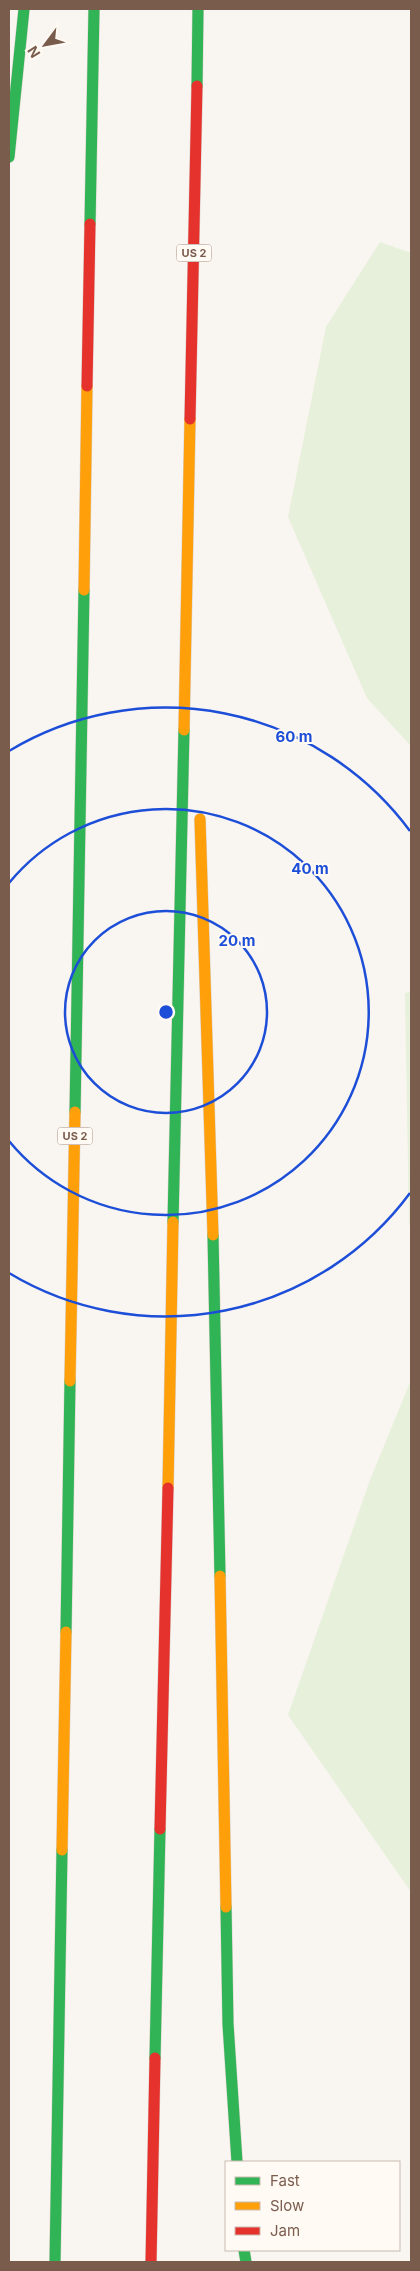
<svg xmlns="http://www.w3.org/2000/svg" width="420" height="2271" viewBox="0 0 420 2271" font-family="Inter,sans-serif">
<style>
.green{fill:#e7f0db}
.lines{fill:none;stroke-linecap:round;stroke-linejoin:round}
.fast-casing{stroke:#dad1cc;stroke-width:12}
.slow-casing{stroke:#dad1cc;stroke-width:12}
.jam-casing{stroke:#dad1cc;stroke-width:12}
.fast{stroke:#30b455;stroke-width:11}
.slow{stroke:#ff9f0a;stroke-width:11}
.jam{stroke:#e5322d;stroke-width:11}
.ring{fill:none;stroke:#1d4ed8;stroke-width:2.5}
.labels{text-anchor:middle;stroke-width:4;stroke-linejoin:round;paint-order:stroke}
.shield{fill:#fffaf3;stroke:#a28b7f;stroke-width:1}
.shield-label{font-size:11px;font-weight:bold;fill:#7a5c4d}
.centre{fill:#1d4ed8;stroke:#fffaf3;stroke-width:2.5}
.ring-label{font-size:15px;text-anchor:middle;font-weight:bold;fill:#1d4ed8;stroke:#fffaf3;stroke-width:4;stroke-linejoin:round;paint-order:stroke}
</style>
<rect width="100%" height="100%" fill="#f9f5f0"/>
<path class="green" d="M380,242L411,253V746L367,698L288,517L326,327Z
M411,992V1230L409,1223L405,993Z
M411,1380V1892L288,1715L370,1480Z"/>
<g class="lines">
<defs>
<path id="fast" d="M197,86L198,9
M9,157L24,9
M90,224L94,9
M75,1112L84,590
M173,1222L184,730
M213,1235L220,1576
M66,1632L70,1381
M226,1907L228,2024L237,2162
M155,2058L160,1829
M244,2250L246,2262
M55,2262L62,1850"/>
<path id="slow" d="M84,590L87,386
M184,730L190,419
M200,819L213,1235
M70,1381L75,1112
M168,1488L173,1222
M220,1576L226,1907
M62,1850L66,1632"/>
<path id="jam" d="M87,386L90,224
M190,419L197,86
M160,1829L168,1488
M151,2262L155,2058"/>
</defs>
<use href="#fast" class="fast-casing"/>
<use href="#slow" class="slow-casing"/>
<use href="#jam" class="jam-casing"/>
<use href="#fast" class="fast"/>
<use href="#slow" class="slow"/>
<use href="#jam" class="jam"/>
</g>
<g class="ring">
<circle cx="166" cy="1012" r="101"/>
<path d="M9 883A203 203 0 1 1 9 1141"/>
<path d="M410 1193A304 304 0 0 1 9 1273M9 751A304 304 0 0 1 410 831"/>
</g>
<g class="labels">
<g class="shield">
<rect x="176.5" y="244.5" width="35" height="17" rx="4"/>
<rect x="57.5" y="1127.5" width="35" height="17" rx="4"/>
</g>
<g class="shield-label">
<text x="194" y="257">US 2</text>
<text x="75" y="1140">US 2</text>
</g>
</g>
<circle cx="166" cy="1012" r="8" class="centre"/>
<g class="ring-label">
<text x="294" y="742">60 m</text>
<text x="310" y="874">40 m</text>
<text x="237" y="946">20 m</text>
</g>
<rect width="420" height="2271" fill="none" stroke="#7a5c4d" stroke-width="20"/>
<rect x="225" y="2161" width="175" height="90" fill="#fffaf3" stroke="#cabbb1"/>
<rect x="235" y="2177" width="25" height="8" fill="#30b455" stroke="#cabbb1"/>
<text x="270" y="2186" font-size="15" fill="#7a5c4d">Fast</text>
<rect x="235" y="2202" width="25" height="8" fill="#ff9f0a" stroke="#cabbb1"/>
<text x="270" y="2211" font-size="15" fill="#7a5c4d">Slow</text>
<rect x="235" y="2227" width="25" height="8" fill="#e5322d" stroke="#cabbb1"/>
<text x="270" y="2236" font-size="15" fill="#7a5c4d">Jam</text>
<g transform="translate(45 45) rotate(238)" stroke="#fffaf3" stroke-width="4" paint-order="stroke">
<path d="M0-4L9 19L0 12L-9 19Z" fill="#7a5c4d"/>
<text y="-8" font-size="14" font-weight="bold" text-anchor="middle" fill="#7a5c4d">N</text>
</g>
</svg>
